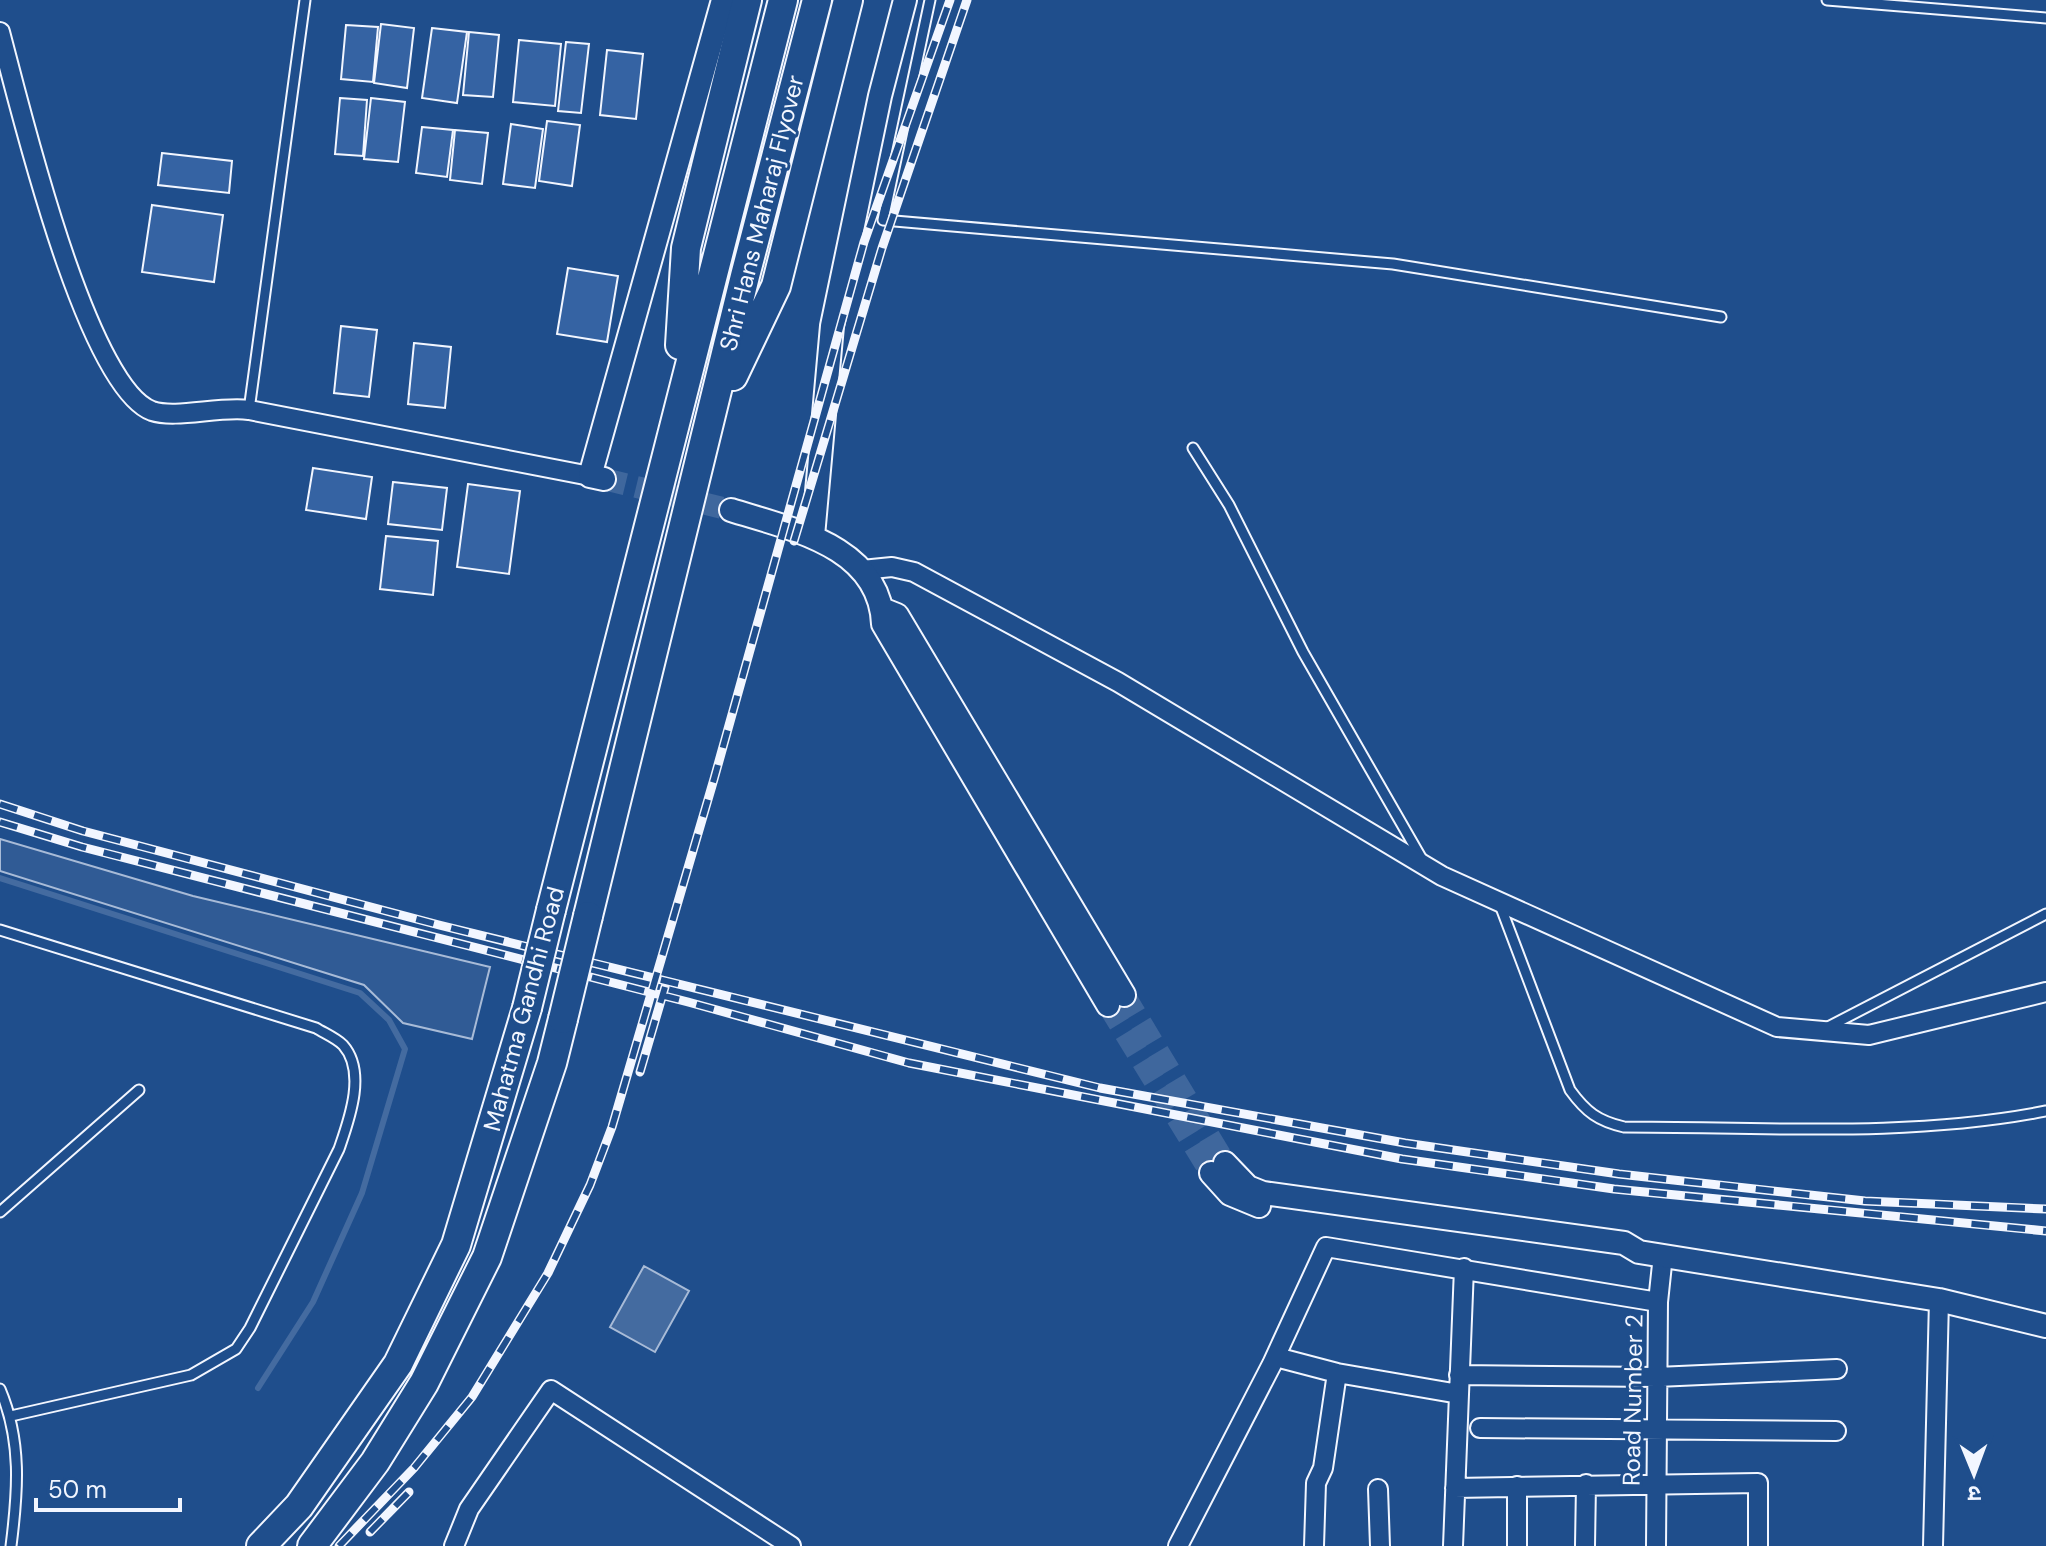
<svg xmlns="http://www.w3.org/2000/svg" width="2046" height="1546" viewBox="0 0 2046 1546" font-family="'DM Sans','Noto Sans Devanagari',sans-serif">
<style>
.built{fill:#305b95;stroke:#a8bbd7;stroke-width:2}
.water{fill:#446ba0;stroke:#a8bbd7;stroke-width:2}
.lines{fill:none;stroke-linecap:round;stroke-linejoin:round}
.stream{stroke:#446ba0;stroke-width:6}
.building{fill:#3563a3;stroke:#f2f6ff;stroke-width:2}
.tertiary-tunnel{stroke:#3f679d;stroke-width:22;stroke-dasharray:22 11;stroke-linecap:butt}
.service-casing{stroke:#f2f6ff;stroke-width:13}
.minor-casing{stroke:#f2f6ff;stroke-width:22}
.tertiary-casing{stroke:#f2f6ff;stroke-width:26}
.primary-casing{stroke:#f2f6ff;stroke-width:32}
.service{stroke:#1f4e8c;stroke-width:9}
.minor{stroke:#1f4e8c;stroke-width:18}
.tertiary{stroke:#1f4e8c;stroke-width:22}
.primary{stroke:#1f4e8c;stroke-width:28}
.rail-casing{stroke:#f2f6ff;stroke-width:9}
.rail{stroke:#1f4e8c;stroke-width:6;stroke-dasharray:18;stroke-linecap:butt}
.primary-bridge-casing{stroke:#f2f6ff;stroke-width:32;stroke-linecap:butt}
.primary-bridge{stroke:#1f4e8c;stroke-width:28}
.labels{text-anchor:middle;stroke-width:6;stroke-linejoin:round;paint-order:stroke}
.street-label{font-size:24px;fill:#f2f6ff;stroke:#1f4e8c}
</style>
<rect width="100%" height="100%" fill="#1f4e8c"/>
<path class="built" d="M0,839L193,896L490,967L472,1039L403,1023L364,985L0,871Z"/>
<path class="water" d="M644,1266L689,1291L655,1352L610,1327Z"/>
<g class="lines">
<path class="stream" d="M0,878L360,993L389,1020L405,1049L362,1193L313,1302L258,1388"/>
</g>
<path class="building" d="M381,24L414,28L407,88L374,83Z
M346,25L378,27L373,82L341,79Z
M432,28L467,32L457,103L422,98Z
M469,32L499,35L493,97L463,95Z
M519,40L561,44L555,106L513,102Z
M566,42L589,44L581,113L558,111Z
M607,50L643,54L636,119L600,115Z
M340,98L367,100L363,156L335,154Z
M371,98L405,102L398,162L364,159Z
M547,121L580,125L572,186L539,181Z
M511,124L543,129L535,188L503,184Z
M422,127L453,130L447,177L416,173Z
M455,130L488,133L482,184L450,180Z
M162,153L232,161L229,193L158,185Z
M152,205L223,215L214,282L142,272Z
M568,268L618,276L607,342L557,334Z
M341,326L377,330L369,397L334,393Z
M414,343L451,347L445,408L408,404Z
M313,468L372,477L366,519L306,510Z
M393,482L447,488L442,530L388,524Z
M468,484L520,491L509,574L457,567Z
M386,536L438,541L433,595L380,589Z"/>
<g class="lines">
<path class="tertiary-tunnel" d="M604,479L731,510
M1124,995L1225,1163
M1108,1005L1211,1173"/>
<defs>
<path id="service" d="M930,0L883,220L1393,264L1721,317
M1827,0L2046,18
M249,410L305,0
M1193,448L1229,505L1303,652L1423,861
M1500,905L1570,1090C1586,1112 1598,1121 1624,1127C1763,1127 1909,1138 2046,1111
M0,930L316,1028C324,1033 336,1038 343,1045C367,1072 349,1120 339,1149L250,1328L236,1349L191,1375L11,1416
M1828,1027L2046,914
M0,1212L139,1090
M0,1389C22,1441 18,1491 11,1546"/>
<path id="minor" d="M0,32C19,103 86,387 152,411C176,419 219,406 249,410L590,476
M862,570L892,567L914,572L1118,682L1442,876L1777,1027L1869,1035L2046,992
M1276,1357L1337,1373L1459,1394
M1459,1375L1657,1377L1837,1369
M1480,1428L1836,1431
M1455,1488L1758,1483V1546
M1378,1489L1380,1546
M454,1546L469,1509L551,1390L791,1546
M1178,1546L1272,1364L1326,1247L1658,1302
M1314,1546L1316,1483L1323,1468L1337,1373
M1453,1546L1464,1268
M1517,1546V1486
M1585,1546L1586,1484
M1656,1546L1658,1302L1663,1255
M1933,1546L1939,1300"/>
<path id="tertiary" d="M604,479L590,476L723,0
M731,510C791,529 880,546 883,624L1108,1005
M813,536L832,326L880,96L905,0
M882,609L897,615L1124,995
M1225,1163L1248,1187L1263,1193L1624,1243L1639,1252L1939,1300L2046,1326
M1211,1173L1230,1194L1259,1206"/>
<path id="primary" d="M680,345L686,248L747,0
M733,376L776,286L848,0
M551,910L783,0
M588,916L745,276L817,0
M261,1546L299,1506L398,1364L456,1245L527,1008
M312,1546L375,1462L424,1383L487,1257L552,1063L563,1019"/>
</defs>
<use href="#service" class="service-casing"/>
<use href="#minor" class="minor-casing"/>
<use href="#tertiary" class="tertiary-casing"/>
<use href="#primary" class="primary-casing"/>
<use href="#service" class="service"/>
<use href="#minor" class="minor"/>
<use href="#tertiary" class="tertiary"/>
<use href="#primary" class="primary"/>
<defs>
<path id="rail" d="M794,541L882,248L967,0
M0,804L83,831L439,925L1100,1088L1405,1143L1619,1174L1865,1201L2046,1209
M0,822L82,847L688,1002L909,1063L1402,1159L1614,1189L2046,1231
M640,1072L665,987
M370,1532L409,1492
M339,1546L414,1468L472,1397L548,1273L590,1185L612,1127L714,779L864,242L950,0"/>
</defs>
<use href="#rail" class="rail-casing"/>
<use href="#rail" class="rail"/>
<defs>
<path id="primary-bridge" d="M527,1008L551,910
M563,1019L588,916"/>
</defs>
<use href="#primary-bridge" class="primary-bridge-casing"/>
<use href="#primary-bridge" class="primary-bridge"/>
</g>
<g class="labels">
<g class="street-label">
<text transform="translate(762 213) rotate(-76)" y="8">Shri Hans Maharaj Flyover</text>
<text transform="translate(524 1009) rotate(-75)" y="8">Mahatma Gandhi Road</text>
<text transform="translate(1633 1400) rotate(-89)" y="8">Road Number 2</text>
</g>
</g>
<g transform="translate(1974 1474) rotate(179)" stroke="#1f4e8c" stroke-width="6" paint-order="stroke">
<path d="M0-6L14 30L0 20L-14 30Z" fill="#f2f6ff"/>
<text y="-12" font-size="22" font-weight="bold" text-anchor="middle" fill="#f2f6ff">उ</text>
</g>
<path d="M36 1498v12h144v-12" fill="none" stroke="#f2f6ff" stroke-width="4"/>
<text x="48" y="1498" font-size="24" fill="#f2f6ff" stroke="#1f4e8c" stroke-width="6" paint-order="stroke">50 m</text>
</svg>
